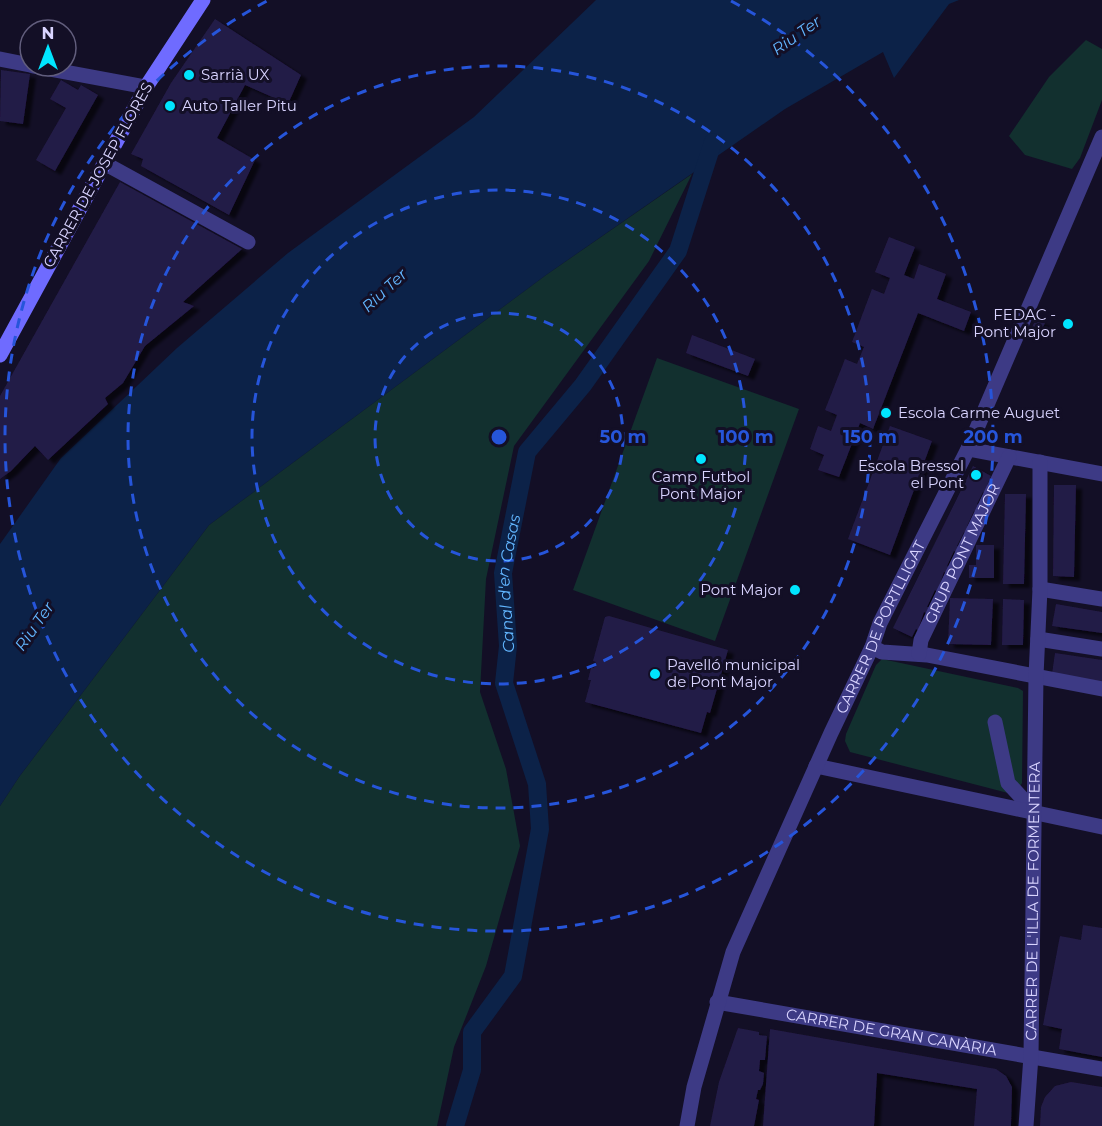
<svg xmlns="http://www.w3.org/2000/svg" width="1102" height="1126" viewBox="0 0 1102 1126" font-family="Montserrat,sans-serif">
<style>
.green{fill:#12302f}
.water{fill:#0c2248}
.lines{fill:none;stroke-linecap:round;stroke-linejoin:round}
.canal{stroke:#0c2248;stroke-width:18}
.building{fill:#241b47;filter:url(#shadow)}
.street{stroke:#3d3a85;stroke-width:15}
.secondary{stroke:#6f6bff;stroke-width:15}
.ring{fill:none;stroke:#2655da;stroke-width:3;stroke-dasharray:10 8}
.poi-dot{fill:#00e5ff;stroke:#130f26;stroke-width:2}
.labels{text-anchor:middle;stroke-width:6;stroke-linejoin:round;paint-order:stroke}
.poi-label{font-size:15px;fill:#d9d4ff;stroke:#130f26;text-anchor:start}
.street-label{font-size:15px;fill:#d9d4ff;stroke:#130f26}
.water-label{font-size:16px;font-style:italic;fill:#62b6ff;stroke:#130f26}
.centre{fill:#2655da;stroke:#130f26;stroke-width:3}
.ring-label{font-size:18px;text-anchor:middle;font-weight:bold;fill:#2655da;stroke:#130f26;stroke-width:6;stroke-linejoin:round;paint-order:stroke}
</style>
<defs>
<filter id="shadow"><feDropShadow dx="6" dy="4" stdDeviation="1.5" flood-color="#0009"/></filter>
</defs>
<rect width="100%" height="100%" fill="#130f26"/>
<path class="green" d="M1086,40L1102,49V100L1080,158L1072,169L1025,155L1009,136L1049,77Z
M692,174L649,261L514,446L486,579L480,692L506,769L520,846L486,966L454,1047L437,1126H0V806L19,777L209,525L546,275Z
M657,358L799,409L715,641L573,590Z
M882,659L1018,688L1023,691L1022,783L1017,791L1008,793L850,752L845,741L846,734L876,665Z"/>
<path class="water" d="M596,0H959L949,4L894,78L883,52L785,109L546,275L209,525L19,777L0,806V544L61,458L177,348L288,253L474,117Z"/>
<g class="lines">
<path class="canal" id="s1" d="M455,1126L472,1070V1032L513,976L540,829L537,784L504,683L508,646L503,573L527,452L583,385L678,251L713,142"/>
</g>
<path class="building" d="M215,19L301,75L288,104L245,85L217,138L255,160L229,215L141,166L143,159L131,154L171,83Z
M1,70L30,74L23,124L0,121Z
M61,80L78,90L81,85L98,95L55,171L36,160L66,108L50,99Z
M120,182L242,249L183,302L194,306L145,346L123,383L105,398L108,404L48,460L35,446L11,471L0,479V396Z
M889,237L915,247L904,275L914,279L919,264L946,274L937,299L971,312L964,331L918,313L873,429L860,423L839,477L818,470L824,455L810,449L818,426L831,431L837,415L825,410L845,359L857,364L864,347L852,342L872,289L884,294L890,278L875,272Z
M1036,319L1045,323L1041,331L1031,329Z
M692,335L755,359L748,376L686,353Z
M890,426L932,441L890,555L848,539Z
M973,466L991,476L987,485L989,486L985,493L983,492L977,504L979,505L976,512L974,511L967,526L969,527L966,533L964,532L957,546L959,547L956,552L954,551L947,566L949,567L946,573L944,572L937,592L935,590L927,607H929L926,613L924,612L918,630L916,629L912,637L893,628Z
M1054,485H1076L1074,577L1053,576Z
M1005,494H1026L1024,584H1003Z
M976,545H994V578H969V565H976Z
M950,598L993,599L991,645L948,644Z
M1003,599L1024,600L1023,645H1002Z
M1056,604L1102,612V633L1052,626Z
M609,616L728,650L710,713L707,712L701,733L585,702L591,680H588L591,668H594L596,662L593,661L605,617Z
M1055,653L1102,660V682L1052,674Z
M1083,925L1102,928V1057L1059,1049L1062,1029L1043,1025L1060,936L1081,940Z
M738,1028L759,1032V1035L767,1036L765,1060H760L759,1071L764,1073L763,1084L760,1090H758L756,1099L759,1100L754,1126H710L719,1082Z
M770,1029L996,1069L1006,1076L1012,1087L1011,1126H974L977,1089L877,1073L874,1126H763Z
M1071,1082L1102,1087V1126H1040L1041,1107L1045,1097L1055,1086Z"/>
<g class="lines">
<g class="street">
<path d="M0,59L30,65"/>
<path d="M33,66L146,87"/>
<path d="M104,163L248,242"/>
<path d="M968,449L1102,474"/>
<path d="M1040,589L1102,599"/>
<path d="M1038,639L1102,649"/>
<path d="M872,647L882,652L927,655L1102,689"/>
<path id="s2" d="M919,654L921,640L1009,457"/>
<path d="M995,722L1008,783L1035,812"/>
<path d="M816,766L1102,827"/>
<path id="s3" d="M717,1002L1102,1069"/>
<path id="s4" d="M687,1126L694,1087L733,952L831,733L872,647L880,623L968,449L1102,137"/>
<path id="s5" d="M1026,1126L1031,1056L1036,676L1040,589V462"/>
</g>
<path class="secondary" d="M0,355L146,87L203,0"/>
</g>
<g class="ring">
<circle cx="499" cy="437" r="124"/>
<circle cx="499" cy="437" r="247"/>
<circle cx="499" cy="437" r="371"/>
<path d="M731 1A494 494 0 1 1 267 1"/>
</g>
<g class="poi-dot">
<circle cx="189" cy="75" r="6"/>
<circle cx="170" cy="106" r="6"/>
<circle cx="1068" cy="324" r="6"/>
<circle cx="886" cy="413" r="6"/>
<circle cx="701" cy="459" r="6"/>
<circle cx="976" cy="475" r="6"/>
<circle cx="795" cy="590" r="6"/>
<circle cx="655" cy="674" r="6"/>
</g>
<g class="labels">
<g class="poi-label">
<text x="201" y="80">Sarrià UX</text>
<text x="182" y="111">Auto Taller Pitu</text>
<text x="1056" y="320" text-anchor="end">FEDAC -<tspan x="1056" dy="17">Pont Major</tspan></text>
<text x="898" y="418">Escola Carme Auguet</text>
<text x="964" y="471" text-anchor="end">Escola Bressol<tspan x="964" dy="17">el Pont</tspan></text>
<text x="701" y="482" text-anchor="middle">Camp Futbol<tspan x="701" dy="17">Pont Major</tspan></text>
<text x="783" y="595" text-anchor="end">Pont Major</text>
<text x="667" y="670">Pavelló municipal<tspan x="667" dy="17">de Pont Major</tspan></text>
</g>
<g class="street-label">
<text transform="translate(98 175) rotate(-61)" y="5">CARRER DE JOSEP FLORES</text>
<text dy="5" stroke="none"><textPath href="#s2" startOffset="110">GRUP PONT MAJOR</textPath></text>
<text dy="5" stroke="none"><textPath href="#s4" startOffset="537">CARRER DE PORTLLIGAT</textPath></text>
<text dy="5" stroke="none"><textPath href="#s5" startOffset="225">CARRER DE L'ILLA DE FORMENTERA</textPath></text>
<text dy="5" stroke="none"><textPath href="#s3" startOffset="177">CARRER DE GRAN CANÀRIA</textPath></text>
</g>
<g class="water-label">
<text transform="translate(796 35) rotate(-35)" y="6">Riu Ter</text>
<text transform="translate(384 290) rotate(-43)" y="6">Riu Ter</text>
<text dy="6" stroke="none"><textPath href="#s1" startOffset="567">Canal d'en Casas</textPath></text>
<text transform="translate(34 626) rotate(-55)" y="6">Riu Ter</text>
</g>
</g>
<circle cx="499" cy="437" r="9" class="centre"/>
<g class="ring-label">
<text x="623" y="443">50 m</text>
<text x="746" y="443">100 m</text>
<text x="870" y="443">150 m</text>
<text x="993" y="443">200 m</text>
</g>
<g transform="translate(48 48)"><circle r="28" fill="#130f26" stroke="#625e7d" stroke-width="1.5"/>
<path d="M0-4.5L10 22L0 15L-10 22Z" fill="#00e5ff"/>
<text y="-9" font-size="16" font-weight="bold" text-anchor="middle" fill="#d9d4ff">N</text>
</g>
</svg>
